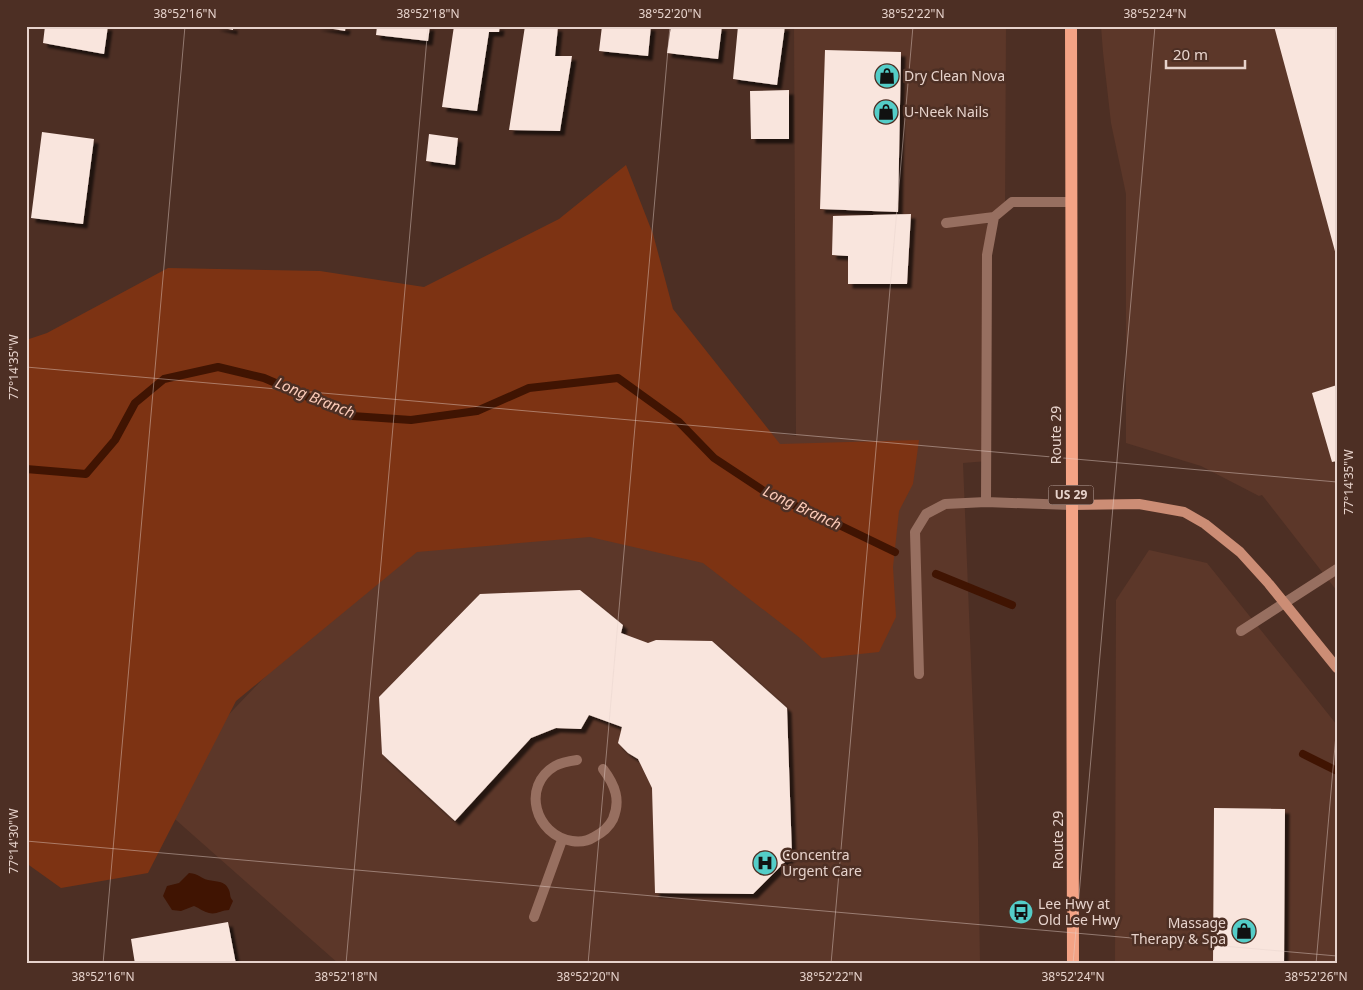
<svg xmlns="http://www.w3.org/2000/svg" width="1363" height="990" viewBox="0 0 1363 990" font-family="'Noto Sans',sans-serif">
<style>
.built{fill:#5c3729}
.green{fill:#7d3313}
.water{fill:#401402}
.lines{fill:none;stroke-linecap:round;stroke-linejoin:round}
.stream{stroke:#401402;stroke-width:8}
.building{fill:#f9e5dd;filter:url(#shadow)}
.path{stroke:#8f766d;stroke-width:3;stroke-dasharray:4 4;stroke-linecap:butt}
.lane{stroke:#976f60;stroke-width:10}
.secondary{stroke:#cc8d75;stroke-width:10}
.primary{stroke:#f4a385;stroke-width:12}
.ticks{fill:none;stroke:#e7d3cc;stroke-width:1;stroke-opacity:0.45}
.labels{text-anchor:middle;stroke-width:5;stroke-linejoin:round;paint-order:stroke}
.shield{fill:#4d2f24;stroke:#b9a29a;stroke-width:1}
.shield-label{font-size:12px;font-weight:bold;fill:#e7d3cc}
.poi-label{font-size:14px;fill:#e7d3cc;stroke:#4d2f24;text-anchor:start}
.street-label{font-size:14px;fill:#e7d3cc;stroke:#4d2f24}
.water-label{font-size:15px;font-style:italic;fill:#fccbb9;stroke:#4d2f24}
.neatline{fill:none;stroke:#e7d3cc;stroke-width:2}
.ticks-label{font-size:12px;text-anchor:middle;fill:#e7d3cc}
</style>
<defs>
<filter id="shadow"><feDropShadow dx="4.5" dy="4.5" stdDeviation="1" flood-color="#0009"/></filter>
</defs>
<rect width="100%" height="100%" fill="#4d2f24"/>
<path class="built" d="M794,26H1006L1005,212L987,213L988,461L963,463L978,838L980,964H339L150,797L534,395L796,436Z
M1101,26H1337V591L1262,495L1259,496L1201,466L1126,443V194L1111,123L1103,52Z
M1149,550L1207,563L1337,725V964H1115L1116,600Z"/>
<path class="green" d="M626,165L653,234L673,309L780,444L919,440L913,484L899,511L893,567L896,617L879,652L822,658L800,638L703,563L590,537L417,552L236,701L148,873L61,888L26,863V340L47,333L168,268L320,271L424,287L559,219Z"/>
<path class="water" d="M189,873C200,874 200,878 208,880C216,882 225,880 229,890C231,895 229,896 233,901L229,910C222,910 216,915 209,913C204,912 199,908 194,906L181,911L172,910L163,896L167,886L179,883Z"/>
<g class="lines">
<path class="stream" d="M26,469L86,474L115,440L135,403L164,379L218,367L264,378L352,416L411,420L477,411L529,388L618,378L679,422L714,458L776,499L810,511L895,552
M936,574L1012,605
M1303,754L1337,771"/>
</g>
<path class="building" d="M45,26H108L104,54L43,43Z
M215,26H233V30Z
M316,26H346L345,31Z
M377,26H430L428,41L376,35Z
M454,26H500L499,32H489L477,111L442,107Z
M525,26L558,27L555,56H572L560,131L509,130Z
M602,26H651L648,56L599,51Z
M671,26H722L718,59L667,53Z
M738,26H785L777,85L733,79Z
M1274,26H1337V255H1336Z
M825,50L901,52L898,212L820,209Z
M789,90V139H751L750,91Z
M42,132L94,139L83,224L31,218Z
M429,134L458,138L455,165L426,161Z
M911,214L907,284H848V256L832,255L833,216Z
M1337,385V461L1332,462L1312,393Z
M580,590L623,625L621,633L648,643L656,640L712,641L787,708L792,855L753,894L655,893L652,788L638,759L628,753L618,743L622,727L589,715L581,729L556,728L531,738L455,821L382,754L379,697L480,594Z
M1214,808L1285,809L1284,964H1213Z
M228,922L236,964H135L131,939Z"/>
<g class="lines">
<path class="path" d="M1336,603L1337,604"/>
<path class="lane" d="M1071,202H1012L994,217L987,255L986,502L1071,505
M946,223L994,217
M1241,631L1337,569
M919,674L915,532L926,514L945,504L986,502
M577,760C569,761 562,762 555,766C521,786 535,835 572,841C579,842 588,841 594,837C602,833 609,827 613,819C621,800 615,785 603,769
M534,917L562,840"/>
<path class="secondary" d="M1071,505L1139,504L1184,512L1205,524L1240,552L1269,584L1337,668"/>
<path class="primary" d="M1071,26L1073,964"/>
</g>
<path class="ticks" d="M26,367L1337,482M26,841L1337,956M103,964L185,26M346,964L428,26M588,964L670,26M831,964L913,26M1073,964L1155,26M1316,964L1337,723"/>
<defs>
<symbol id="shop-disc" viewBox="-11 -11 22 22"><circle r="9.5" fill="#54cdc8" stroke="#4d2f24"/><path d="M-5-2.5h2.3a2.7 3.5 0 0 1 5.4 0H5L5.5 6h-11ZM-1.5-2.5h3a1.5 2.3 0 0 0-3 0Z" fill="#111"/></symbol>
<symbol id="hospital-disc" viewBox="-11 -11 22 22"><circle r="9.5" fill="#54cdc8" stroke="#4d2f24"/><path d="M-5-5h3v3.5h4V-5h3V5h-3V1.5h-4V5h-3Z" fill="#111"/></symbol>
<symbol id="bus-disc" viewBox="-11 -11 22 22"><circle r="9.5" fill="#54cdc8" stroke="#4d2f24"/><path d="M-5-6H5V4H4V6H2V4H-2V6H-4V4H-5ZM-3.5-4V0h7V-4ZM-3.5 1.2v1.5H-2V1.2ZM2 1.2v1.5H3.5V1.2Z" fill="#111"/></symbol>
</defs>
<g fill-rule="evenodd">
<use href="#shop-disc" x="873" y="62" width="28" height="28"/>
<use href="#shop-disc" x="872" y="98" width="28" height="28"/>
<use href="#hospital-disc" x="751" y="849" width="28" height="28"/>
<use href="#bus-disc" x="1007" y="898" width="28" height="28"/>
<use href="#shop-disc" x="1230" y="917" width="28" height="28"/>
</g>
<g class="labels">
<rect class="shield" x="1048.5" y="485.5" width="45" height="19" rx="4"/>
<g class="shield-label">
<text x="1071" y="499">US 29</text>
</g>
<g class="poi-label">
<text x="904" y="81">Dry Clean Nova</text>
<text x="904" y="117">U-Neek Nails</text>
<text x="782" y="860">Concentra<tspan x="782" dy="16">Urgent Care</tspan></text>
<text x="1038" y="909">Lee Hwy at<tspan x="1038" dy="16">Old Lee Hwy</tspan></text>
<text x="1226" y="928" text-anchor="end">Massage<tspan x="1226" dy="16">Therapy &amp; Spa</tspan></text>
</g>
<g class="street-label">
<text transform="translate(1056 435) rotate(-90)" y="5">Route 29</text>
<text transform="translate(1058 840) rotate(-90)" y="5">Route 29</text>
</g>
<g class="water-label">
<text transform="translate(315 398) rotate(22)" y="5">Long Branch</text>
<text transform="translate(802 508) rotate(25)" y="5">Long Branch</text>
</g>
</g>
<rect width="1363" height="990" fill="none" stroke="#4d2f24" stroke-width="55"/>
<path d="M1166 60v8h79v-8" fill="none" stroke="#e7d3cc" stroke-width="2.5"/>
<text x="1173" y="60" font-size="15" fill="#e7d3cc" stroke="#4d2f24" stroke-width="4" paint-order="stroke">20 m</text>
<rect x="28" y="28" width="1308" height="934" class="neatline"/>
<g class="ticks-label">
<text x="185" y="18">38°52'16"N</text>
<text x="428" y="18">38°52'18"N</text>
<text x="670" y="18">38°52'20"N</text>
<text x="913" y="18">38°52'22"N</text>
<text x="1155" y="18">38°52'24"N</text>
<text transform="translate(14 367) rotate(-90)" y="4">77°14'35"W</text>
<text transform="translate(1349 482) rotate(-90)" y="4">77°14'35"W</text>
<text transform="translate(14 841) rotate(-90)" y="4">77°14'30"W</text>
<text x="103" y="981">38°52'16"N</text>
<text x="346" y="981">38°52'18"N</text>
<text x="588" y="981">38°52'20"N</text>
<text x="831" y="981">38°52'22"N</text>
<text x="1073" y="981">38°52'24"N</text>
<text x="1316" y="981">38°52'26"N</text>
</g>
</svg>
